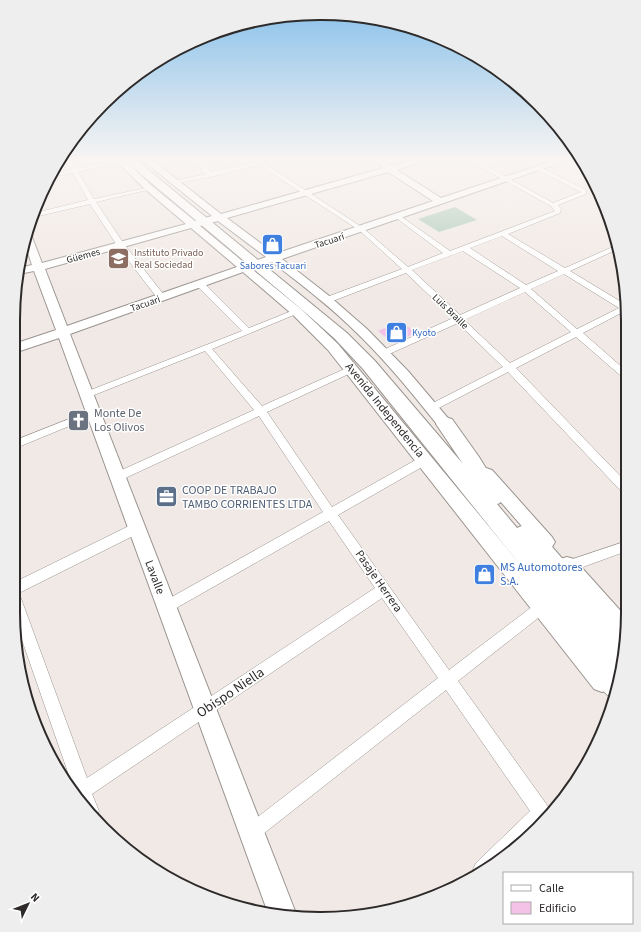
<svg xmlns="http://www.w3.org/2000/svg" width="641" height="932" viewBox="0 0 641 932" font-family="'Source Sans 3',sans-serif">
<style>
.green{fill:#a9c8b3}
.building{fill:#f4c2e6}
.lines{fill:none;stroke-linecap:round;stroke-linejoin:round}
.street-casing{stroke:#9a948f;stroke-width:1}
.secondary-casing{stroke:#9a948f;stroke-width:2}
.highway-casing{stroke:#9a948f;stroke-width:2}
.street{fill:#fff;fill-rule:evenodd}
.secondary{fill:#fff;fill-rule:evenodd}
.highway{fill:#fff;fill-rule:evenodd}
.labels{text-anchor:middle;stroke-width:3;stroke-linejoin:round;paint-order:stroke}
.far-street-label{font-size:10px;fill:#2d2a29;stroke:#fff}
.far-education-label{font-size:10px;fill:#785e54;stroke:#fff;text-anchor:start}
.far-shop-label{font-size:10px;fill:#366cbe;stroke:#fff}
.street-label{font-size:12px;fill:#2d2a29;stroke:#fff}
.worship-label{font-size:12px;fill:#5b616d;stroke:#fff;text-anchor:start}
.service-label{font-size:12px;fill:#4e5e75;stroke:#fff;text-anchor:start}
.shop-label{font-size:12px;fill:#366cbe;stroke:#fff;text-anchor:start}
.near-street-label{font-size:14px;fill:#2d2a29;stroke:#fff}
.rim{fill:none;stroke:#2d2a29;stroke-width:2}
</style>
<rect width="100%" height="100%" fill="#f1e9e5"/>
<path class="green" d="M455,207L477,220L439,232L418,219Z"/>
<path class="building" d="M401,321L416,333L393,343L378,331Z"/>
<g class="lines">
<defs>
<path id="street" d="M65,159H71L76,169L117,159H129L78,172L94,199L151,187V189L96,202L124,244L164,295V299H158L118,247L90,204L34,217L35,213L88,200L73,173L50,177L52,174L71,170Z
M193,159H199L211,172L255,162L251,159L260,161L278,159L264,163L363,228L408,267L443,253L395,217V215H399L450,251L555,211L551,206L466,159H474L553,203L581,192L538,170V168H542L586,190V194L558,205L561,209L560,213L508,234L565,268L617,245L618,249L570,271L623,303V312L583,333L624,369V377L621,376L576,337L516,368L626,482V493L622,492L508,372L435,410H427L426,408L427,406L503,367L458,323L387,355H381L379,353L381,351L453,318L406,273L330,302H324V298L402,269L359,230L259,165L210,177L171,184V182L206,174ZM502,236L558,271L526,285L470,248ZM463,251L520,288L460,315L412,270ZM564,274L619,308L577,329L531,289ZM525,292L571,332L510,363L464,320Z
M197,282H203L249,328L294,310H300L301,312L212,349L262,406L349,367H355L357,369L355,371L267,412L332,507L421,457H429L430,460L429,463L338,515L449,670L537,603L542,601L547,603L549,607L547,611L458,681L552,812L533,833L475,874L473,869L476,863L530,811L446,690L258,838L252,841L246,838L243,832L246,826L438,678L382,598L92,794L99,811L96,817L71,789L73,787L13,614V583L133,524L137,523L141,524L143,528L141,532L19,593L87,778L375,588L329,521L171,611L166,613L161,611L159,607L161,603L323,512L259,416L121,480L117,481L113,480L111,477L113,474L254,410L205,351L89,397L86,398L81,395L83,393L242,331L197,286Z
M92,410L97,413L96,415L16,448V440Z
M627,541V551L569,572L564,570L563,566L564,562Z"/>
<path id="secondary" d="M114,159H123L152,186L195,221L212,216L141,159H151L221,214L383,168L370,159H380L391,166L415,159H429L397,170L441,198L558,159H571L282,259L328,295L367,329L408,371L458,430L461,434L458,438L453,439L448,438C419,402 391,366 358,334C332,308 302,285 272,262L252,269L301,309L338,344L610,673L613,681L610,689L602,692L594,689L328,350L293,315L243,272L70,334L297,916H281L268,913L59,338L17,352V343L56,330L34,271L19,274V268L32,265L25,244L28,234L32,237L42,263L186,224L146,190ZM388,172L433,201L275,254L227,218ZM218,221L266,257L246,264L200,226ZM191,228L237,267L67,326L45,269Z
M486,468L492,470L552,537L555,542L552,547L546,550L540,547L480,478L478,474L480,470Z
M567,557L574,559L627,618L625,640L619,638L560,571L558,565L560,559Z"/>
<path id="highway" d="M123,159H135L347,333L375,361L463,464L436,424L438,419L445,417L452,419L479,457L500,491L503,497L500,503L497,504L517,528L526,524L534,526L626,632L622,672L614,699C601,694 592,673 587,660L590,652L363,369L335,339L307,314Z"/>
</defs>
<use href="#street" class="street-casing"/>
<use href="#secondary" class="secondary-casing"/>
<use href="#highway" class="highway-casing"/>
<use href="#street" class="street"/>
<use href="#secondary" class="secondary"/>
<use href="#highway" class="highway"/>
</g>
<linearGradient id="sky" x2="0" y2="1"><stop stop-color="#86c0ea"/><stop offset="0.55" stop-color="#f9f5f3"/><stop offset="1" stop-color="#f9f5f3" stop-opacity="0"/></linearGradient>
<rect width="641" height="290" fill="url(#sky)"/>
<defs>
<symbol id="shop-square" viewBox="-11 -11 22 22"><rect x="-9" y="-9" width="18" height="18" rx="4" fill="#3f7fe0" stroke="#fff"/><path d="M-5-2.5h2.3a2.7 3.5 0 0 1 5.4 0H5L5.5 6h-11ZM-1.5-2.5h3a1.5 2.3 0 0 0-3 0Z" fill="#fff"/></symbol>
<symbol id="school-square" viewBox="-11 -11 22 22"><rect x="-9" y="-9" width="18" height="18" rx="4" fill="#8d6e63" stroke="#fff"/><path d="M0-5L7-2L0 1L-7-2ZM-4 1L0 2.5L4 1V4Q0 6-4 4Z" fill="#fff"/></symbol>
<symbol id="church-square" viewBox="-11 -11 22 22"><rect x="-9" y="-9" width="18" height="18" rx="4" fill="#6b7280" stroke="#fff"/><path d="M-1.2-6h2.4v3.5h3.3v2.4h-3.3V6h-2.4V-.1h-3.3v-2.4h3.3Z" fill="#fff"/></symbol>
<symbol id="office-square" viewBox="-11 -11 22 22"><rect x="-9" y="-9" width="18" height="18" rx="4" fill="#5c6f8a" stroke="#fff"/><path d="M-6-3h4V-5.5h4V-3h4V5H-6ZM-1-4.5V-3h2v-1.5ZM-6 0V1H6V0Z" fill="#fff"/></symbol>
</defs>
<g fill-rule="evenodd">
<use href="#shop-square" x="260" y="232" width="25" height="25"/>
<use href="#school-square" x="106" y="246" width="25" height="25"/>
<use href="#shop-square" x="384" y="320" width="25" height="25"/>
<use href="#church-square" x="66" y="408" width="25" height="25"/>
<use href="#office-square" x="154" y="484" width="25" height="25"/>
<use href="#shop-square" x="472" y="562" width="25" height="25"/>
</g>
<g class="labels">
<g class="far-street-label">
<text transform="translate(329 240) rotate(-18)" y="4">Tacuarí</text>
<text transform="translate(83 255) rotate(-15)" y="4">Güemes</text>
<text transform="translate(145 303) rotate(-19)" y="4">Tacuari</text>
<text transform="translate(451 311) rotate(44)" y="4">Luis Braille</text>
</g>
<g class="far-education-label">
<text x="134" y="256">Instituto Privado<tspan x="134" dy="12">Real Sociedad</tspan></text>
</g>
<g class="far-shop-label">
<text x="273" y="269">Sabores Tacuari</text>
<text x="412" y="336" text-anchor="start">Kyoto</text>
</g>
<g class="street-label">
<text transform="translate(385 410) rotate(51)" y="4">Avenida Independencia</text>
<text transform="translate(155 577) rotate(69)" y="4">Lavalle</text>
<text transform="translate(379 581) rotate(55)" y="4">Pasaje Herrera</text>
</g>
<g class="worship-label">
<text x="94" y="417">Monte De<tspan x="94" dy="14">Los Olivos</tspan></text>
</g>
<g class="service-label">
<text x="182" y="494">COOP DE TRABAJO<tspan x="182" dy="14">TAMBO CORRIENTES LTDA</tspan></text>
</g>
<g class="shop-label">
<text x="500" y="571">MS Automotores<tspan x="500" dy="14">S.A.</tspan></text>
</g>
<g class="near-street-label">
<text transform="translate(230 692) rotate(-34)" y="5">Obispo Niella</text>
</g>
</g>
<path d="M0 0H641V932H0ZM320 20H321A300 300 0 0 1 621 320V612A300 300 0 0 1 321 912H320A300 300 0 0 1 20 612V320A300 300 0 0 1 320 20Z" fill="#eee" fill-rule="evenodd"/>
<path class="rim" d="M320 20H321A300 300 0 0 1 621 320V612A300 300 0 0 1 321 912H320A300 300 0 0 1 20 612V320A300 300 0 0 1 320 20Z"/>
<rect x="503" y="872" width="130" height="52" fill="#ffffff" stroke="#abaaa9"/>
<rect x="511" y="885" width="20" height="6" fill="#ffffff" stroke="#abaaa9"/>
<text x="539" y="892" font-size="12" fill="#2d2a29">Calle</text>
<rect x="511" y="902" width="20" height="12" fill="#f4c2e6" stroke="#abaaa9"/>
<text x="539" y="912" font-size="12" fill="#2d2a29">Edificio</text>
<g transform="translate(28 904) rotate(47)" stroke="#ffffff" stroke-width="3" paint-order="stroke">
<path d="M0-3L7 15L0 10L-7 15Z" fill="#2d2a29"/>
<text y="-6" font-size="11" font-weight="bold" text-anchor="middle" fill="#2d2a29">N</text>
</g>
</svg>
